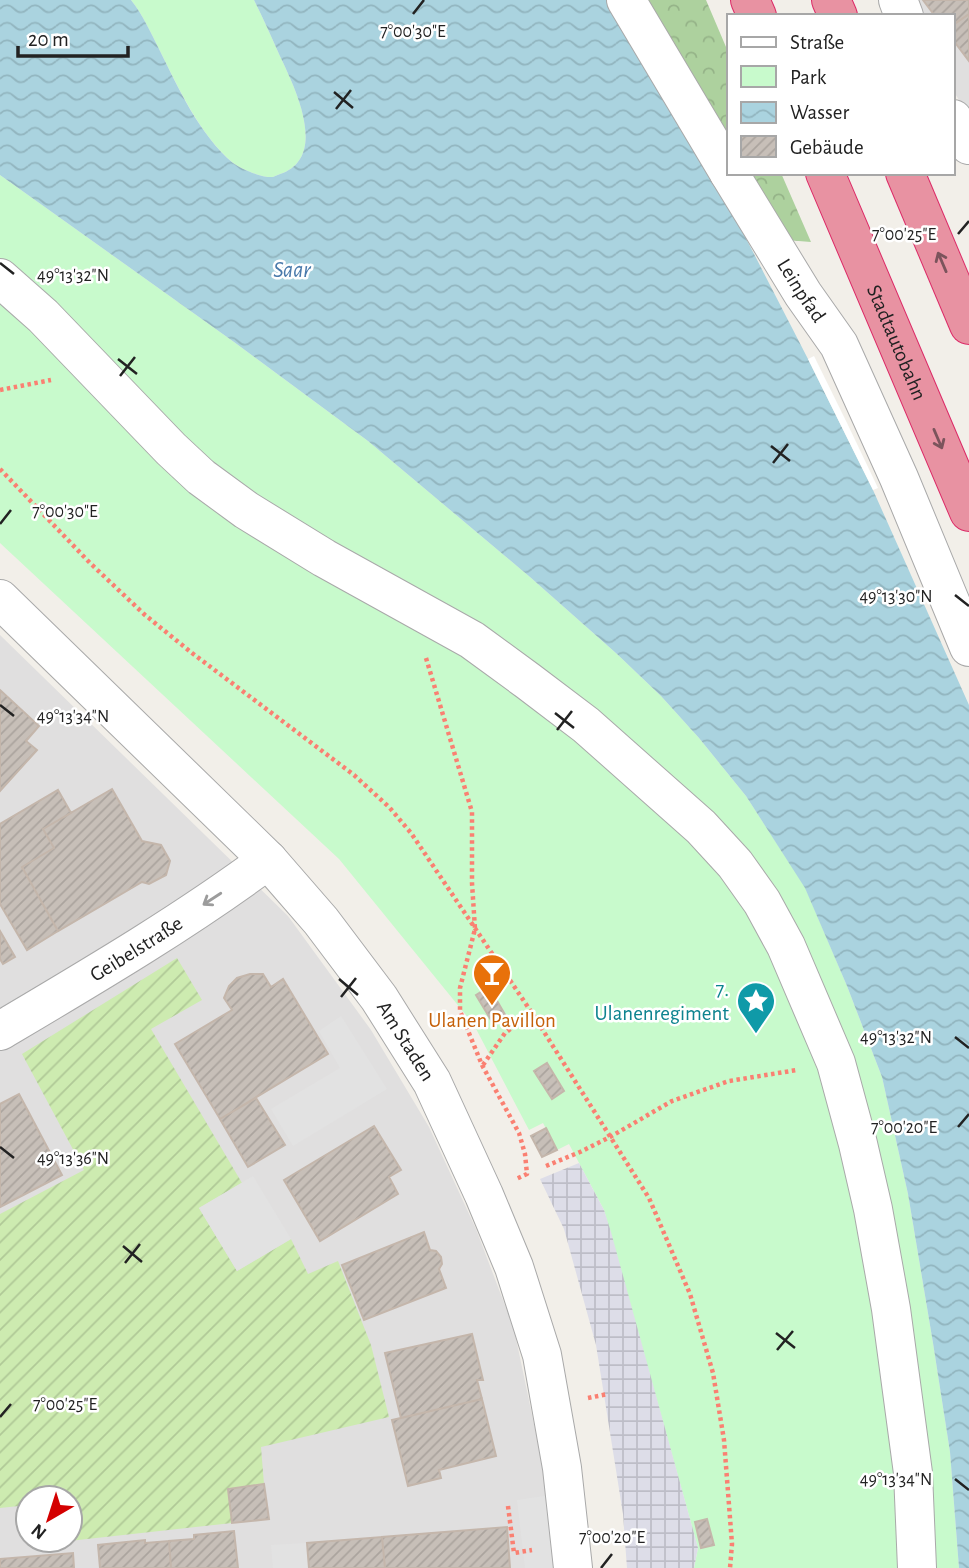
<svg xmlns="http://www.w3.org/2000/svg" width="969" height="1568" viewBox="0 0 969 1568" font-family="'Alegreya Sans',sans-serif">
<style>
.residential{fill:#e0dfdf;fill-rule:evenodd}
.forest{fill:url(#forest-crowns)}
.park{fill:#c8facc}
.garden{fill:url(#garden-furrows)}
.parking{fill:#e2e2e2}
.plaza{fill:url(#plaza-grid)}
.water{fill:url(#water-waves)}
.pier{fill:#fff}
.building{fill:url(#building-hatch);stroke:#c4b6ab;stroke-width:2}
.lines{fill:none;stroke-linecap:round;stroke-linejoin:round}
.minor-casing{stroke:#a9a9a9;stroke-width:40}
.highway-casing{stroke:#dc2a67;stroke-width:40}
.path{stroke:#fa8072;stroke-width:4.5;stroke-dasharray:3.5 3.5;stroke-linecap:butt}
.minor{stroke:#fff;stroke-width:38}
.highway{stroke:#e892a2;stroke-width:38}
.oneway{stroke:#7b545c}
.oneway2{stroke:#9c9c9c}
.ticks{fill:none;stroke:#222;stroke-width:2.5}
.labels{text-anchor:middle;stroke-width:5;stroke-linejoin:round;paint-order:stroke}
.street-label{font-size:21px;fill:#222;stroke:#fff}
.culture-label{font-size:21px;fill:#0d838f;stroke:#fff;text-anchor:end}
.food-label{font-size:21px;fill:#c56008;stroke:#fff}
.water-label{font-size:23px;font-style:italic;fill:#4a7aab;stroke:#fff}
.ticks-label{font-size:18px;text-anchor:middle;fill:#222;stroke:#fff;stroke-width:5;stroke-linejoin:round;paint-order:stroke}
</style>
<defs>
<pattern id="forest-crowns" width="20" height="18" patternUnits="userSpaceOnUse" patternTransform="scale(1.75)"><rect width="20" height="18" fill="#add19e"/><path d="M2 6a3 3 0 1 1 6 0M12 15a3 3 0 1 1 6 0" fill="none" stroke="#95b388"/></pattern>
<pattern id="garden-furrows" width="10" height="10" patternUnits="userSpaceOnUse" patternTransform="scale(1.75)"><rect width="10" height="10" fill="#cdebb0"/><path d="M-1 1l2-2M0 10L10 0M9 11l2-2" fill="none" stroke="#b0c997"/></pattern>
<pattern id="plaza-grid" width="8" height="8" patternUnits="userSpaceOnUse" patternTransform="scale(1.75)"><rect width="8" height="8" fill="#dddde8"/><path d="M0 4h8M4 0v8" fill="none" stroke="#bdbdc7"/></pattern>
<pattern id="water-waves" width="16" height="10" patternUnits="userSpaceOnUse" patternTransform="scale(1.75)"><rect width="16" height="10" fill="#aad3df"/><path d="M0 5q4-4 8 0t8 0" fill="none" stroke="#92b5bf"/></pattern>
<pattern id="building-hatch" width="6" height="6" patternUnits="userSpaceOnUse" patternTransform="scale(1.75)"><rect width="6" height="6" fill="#c7bfb8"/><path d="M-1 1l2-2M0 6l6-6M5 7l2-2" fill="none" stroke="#aba49e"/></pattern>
</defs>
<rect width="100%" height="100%" fill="#f2efe9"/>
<path class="residential" d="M911,0H969V117L953,90V16H918Z
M0,635L288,916L371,1030L429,1127L476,1229L514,1329L543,1467L553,1568H0ZM28,1498H70V1540H28Z"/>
<path class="forest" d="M641,0H706L729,54V146Z
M746,173H781L811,242L786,240Z"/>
<path class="park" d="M131,0H254C263,18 271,36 279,54C293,84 329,154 283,173C279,174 276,176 273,177C262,178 241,169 233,163C200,135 179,89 160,51C151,33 143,15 131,0Z
M0,175L234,342L368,441L530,577L617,654L661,696L699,738L746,796L805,887L847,986L882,1077L908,1194L933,1343L950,1452L959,1568H694L698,1548L604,1210L569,1144L557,1150L543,1123L529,1130L474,1025L339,859L0,543Z"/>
<path class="garden" d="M177,958L202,1000L151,1029L242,1183L199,1208L237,1271L291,1239L308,1274L338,1261L371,1345L389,1417L261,1447L264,1484L228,1489L232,1523L69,1541L70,1498H28V1505L0,1508V1214L84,1170L22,1054Z"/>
<path class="parking" d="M341,1016L387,1089L293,1146L271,1109L340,1068L319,1031Z
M253,1176L291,1239L237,1271L199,1208Z
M565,1493L573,1568H525L517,1500Z
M307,1543L309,1568H273L271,1545Z"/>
<path class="plaza" d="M579,1163L604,1210L611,1232L698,1548L694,1568H627L623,1514L596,1345L564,1229L540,1179Z"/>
<path class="water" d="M0,0H131C143,15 151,33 160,51C179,89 199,134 233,163C241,169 262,178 273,177C276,176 279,174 283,173C329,154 293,84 279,54C271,36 263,18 254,0H608L715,178L808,359L873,490L969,705V1568H959L950,1452L933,1343L908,1194L882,1077L847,986L805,888L746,796L699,738L661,696L617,654L530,577L368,441L234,342L0,175Z"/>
<path class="pier" d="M814,356L847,423L878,488L873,490L808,359Z"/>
<path class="building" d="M923,0H969V14L953,25V16H935Z
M969,14V61L953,40V25Z
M0,690L39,726L26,741L37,750L0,791Z
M112,789L142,841L161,845L170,861L166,875L149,884L142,882L58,931L22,867L54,848L43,829Z
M58,790L71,813L43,829L54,848L22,867L58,931L27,950L0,904V824Z
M0,931L15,957L3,964L0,959Z
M250,974H263L271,987L283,979L328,1054L220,1119L175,1044L232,1010L224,998L229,986L237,978Z
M489,987L507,1018L494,1025L476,995Z
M547,1063L564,1091L552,1099L534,1071Z
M19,1094L62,1175L0,1207V1104Z
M256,1098L285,1145L248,1167L220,1119Z
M374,1126L401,1170L389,1177L398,1194L320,1241L284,1180Z
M546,1128L557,1150L542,1157L531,1136Z
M424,1232L430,1250L436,1251L441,1257L442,1264L439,1269L446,1288L364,1320L342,1265Z
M472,1334L483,1380H477L482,1399L401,1418L385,1353Z
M482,1399L496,1456L439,1470L441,1478L408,1486L392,1420Z
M264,1484L269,1519L232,1523L228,1489Z
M707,1519L714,1545L701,1548L695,1522Z
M507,1527L510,1568H385L382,1537Z
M234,1531L238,1568H171L169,1541L194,1539V1535Z
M382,1537L385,1568H309L307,1543Z
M145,1540V1543L169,1541L171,1568H100L98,1545Z
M73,1553L74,1568H0V1559Z"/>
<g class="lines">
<defs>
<g id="minor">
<path d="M626,0L729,173"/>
<path d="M898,0L904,16"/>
<path d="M953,119L969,145"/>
<path id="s1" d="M729,173L803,294L839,345L899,478L969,647"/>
<path d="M0,278L43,316L171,449L201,477L246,510L324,558L472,640L528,681L586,725L701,827L735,864L762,902L786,946L836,1063L858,1144L873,1209L891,1309L913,1473L917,1568"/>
<path id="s2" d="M0,599L268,860L321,921L379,998L432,1082L484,1195L514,1267L542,1355L562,1468L573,1568"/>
<path id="s3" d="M0,1031C91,977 183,923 268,860"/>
</g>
<g id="highway">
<path d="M750,0L757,16"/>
<path d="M831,0L838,16"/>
<path id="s4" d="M825,173L969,512"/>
<path d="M905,173L969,325"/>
</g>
</defs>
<use href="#minor" class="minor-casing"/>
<use href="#highway" class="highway-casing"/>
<path class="path" d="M0,390L51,380
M0,469L90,563L145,615L192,653L354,775L389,807L411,833L532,1013L649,1198L690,1294L713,1373L724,1440L732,1544L730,1568
M426,658L472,812V883L475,929L460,988V1011L482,1065L519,1133L525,1154L527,1174L516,1179
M483,1065L505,1033L532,1013
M546,1166L580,1152L610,1137L672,1101L729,1081L797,1070
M588,1398L608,1394
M508,1506L514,1553L532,1550"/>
<use href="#minor" class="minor"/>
<use href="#highway" class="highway"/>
</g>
<defs><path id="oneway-shaft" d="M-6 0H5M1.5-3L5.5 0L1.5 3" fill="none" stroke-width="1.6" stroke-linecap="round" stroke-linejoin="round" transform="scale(1.75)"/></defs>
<g class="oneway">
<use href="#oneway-shaft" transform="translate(942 262) rotate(-113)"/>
<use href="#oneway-shaft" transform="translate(938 439) rotate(67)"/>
</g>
<use class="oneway2" href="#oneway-shaft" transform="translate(212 899) rotate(147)"/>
<path class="ticks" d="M413,14L424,0M334,92L353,108M336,109L351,90M958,234L969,221M0,263L14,274M118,359L137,374M120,376L135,357M771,446L790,461M773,463L788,444M0,524L11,510M955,595L969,606M0,705L14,716M555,713L574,728M557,730L572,711M339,979L358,995M341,997L356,978M955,1037L969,1048M958,1127L969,1114M0,1147L14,1158M123,1246L142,1262M125,1263L140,1244M776,1333L795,1348M777,1350L793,1331M0,1417L11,1404M955,1479L969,1490M601,1568L612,1554"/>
<defs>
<symbol id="bar-pin" viewBox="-11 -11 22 30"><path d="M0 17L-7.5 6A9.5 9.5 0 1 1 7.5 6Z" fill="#e8710a" stroke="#fff"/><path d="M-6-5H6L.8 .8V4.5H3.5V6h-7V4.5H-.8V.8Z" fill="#fff"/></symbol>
<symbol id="sight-pin" viewBox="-11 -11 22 30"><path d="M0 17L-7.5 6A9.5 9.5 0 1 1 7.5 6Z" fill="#0f9aa8" stroke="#fff"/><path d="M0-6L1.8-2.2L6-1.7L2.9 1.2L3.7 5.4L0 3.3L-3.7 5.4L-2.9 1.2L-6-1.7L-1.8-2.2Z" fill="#fff"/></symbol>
</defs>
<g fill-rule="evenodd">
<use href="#bar-pin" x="470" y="951" width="44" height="60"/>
<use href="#sight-pin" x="734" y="979" width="44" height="60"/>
</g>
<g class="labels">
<g class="street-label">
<text dy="7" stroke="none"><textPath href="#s1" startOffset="138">Leinpfad</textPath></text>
<text dy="7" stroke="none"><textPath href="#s4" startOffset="184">Stadtautobahn</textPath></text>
<text dy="7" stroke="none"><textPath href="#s3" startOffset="159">Geibelstraße</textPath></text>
<text dy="7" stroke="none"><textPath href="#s2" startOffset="602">Am Staden</textPath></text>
</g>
<g class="culture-label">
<text x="729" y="996">7.<tspan x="729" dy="24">Ulanenregiment</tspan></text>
</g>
<g class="food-label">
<text x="492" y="1027">Ulanen Pavillon</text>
</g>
<g class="water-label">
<text x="292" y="277">Saar</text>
</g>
</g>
<g class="ticks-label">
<text x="413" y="37">7°00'30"E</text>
<text x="904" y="240">7°00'25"E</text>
<text x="73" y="281">49°13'32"N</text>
<text x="65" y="517">7°00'30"E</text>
<text x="896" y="602">49°13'30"N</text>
<text x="73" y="722">49°13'34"N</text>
<text x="896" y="1043">49°13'32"N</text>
<text x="904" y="1133">7°00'20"E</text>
<text x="73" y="1164">49°13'36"N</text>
<text x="65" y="1410">7°00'25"E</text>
<text x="896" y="1485">49°13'34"N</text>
<text x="612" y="1543">7°00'20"E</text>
</g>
<rect x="727" y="14" width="228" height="161" fill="#ffffff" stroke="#a7a7a7" stroke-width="2"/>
<rect x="741" y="37" width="35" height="10" fill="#ffffff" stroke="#a7a7a7" stroke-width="2"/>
<text x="790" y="49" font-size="21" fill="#222222">Straße</text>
<rect x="741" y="66" width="35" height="21" fill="#c8facc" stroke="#a7a7a7" stroke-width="2"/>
<text x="790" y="84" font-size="21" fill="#222222">Park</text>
<rect x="741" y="102" width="35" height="21" fill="url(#water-waves)" stroke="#a7a7a7" stroke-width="2"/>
<text x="790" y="119" font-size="21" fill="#222222">Wasser</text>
<rect x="741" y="136" width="35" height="21" fill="url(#building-hatch)" stroke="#a7a7a7" stroke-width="2"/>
<text x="790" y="154" font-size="21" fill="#222222">Gebäude</text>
<g transform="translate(49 1519) rotate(219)"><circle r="33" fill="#ffffff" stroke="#a7a7a7" stroke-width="2"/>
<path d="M0-5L12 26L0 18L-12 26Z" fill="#d40000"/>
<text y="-10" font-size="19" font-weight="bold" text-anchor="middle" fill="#222222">N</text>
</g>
<path d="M18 46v10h110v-10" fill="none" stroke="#222222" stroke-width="3.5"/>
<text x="28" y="46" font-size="21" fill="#222222" stroke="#ffffff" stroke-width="5" paint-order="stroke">20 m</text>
</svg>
